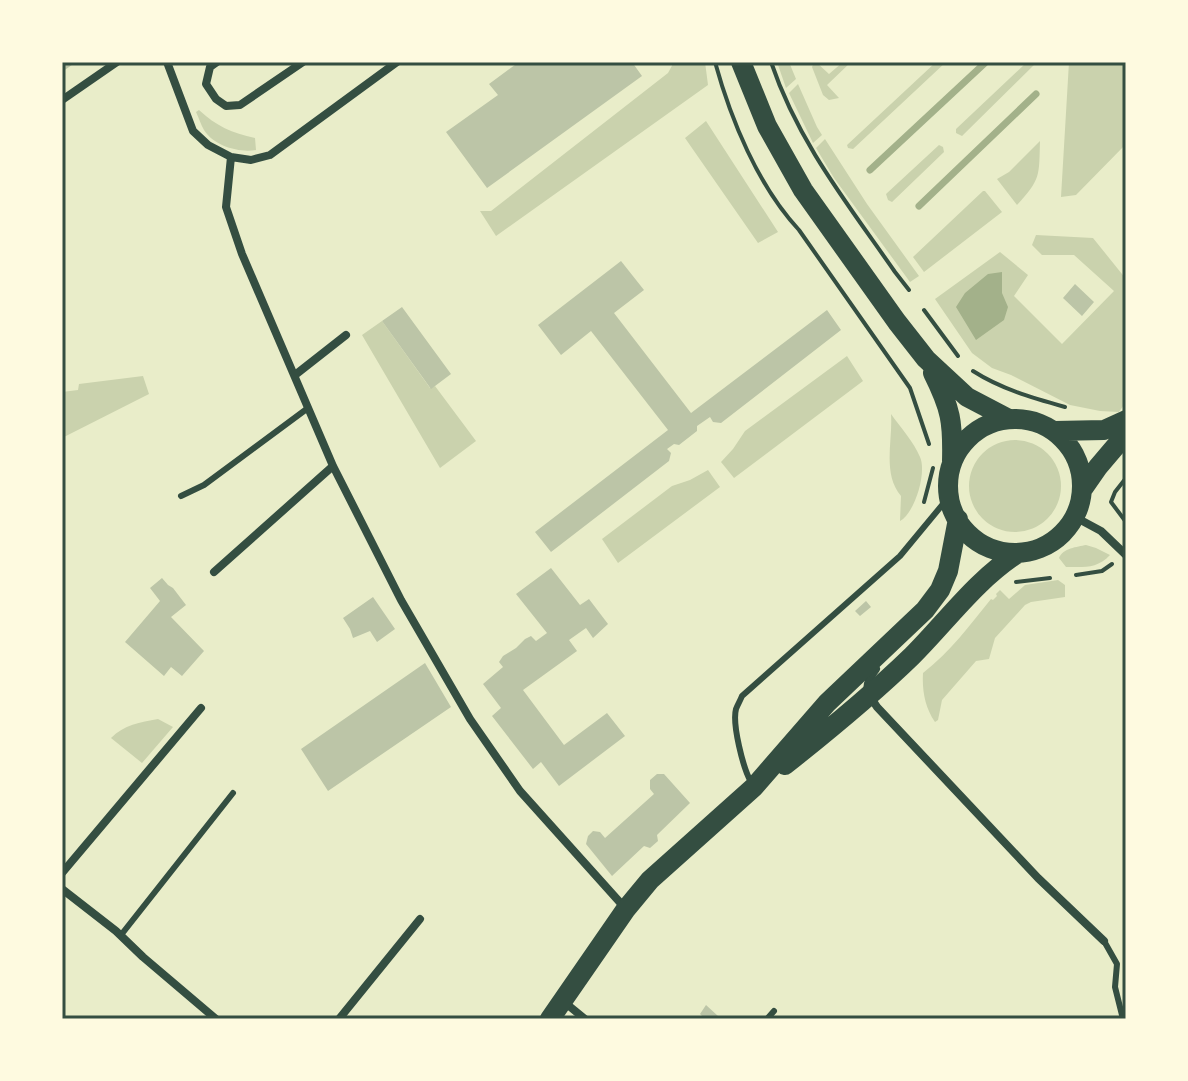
<svg xmlns="http://www.w3.org/2000/svg" width="1188" height="1081" viewBox="0 0 1188 1081" font-family="Rubik,sans-serif">
<style>
.green{fill:#cad2ad}
.water{fill:#a3b18a}
.lines{fill:none;stroke-linecap:round;stroke-linejoin:round}
.stream{stroke:#a3b18a;stroke-width:7}
.building{fill:#bcc5a7}
.path{stroke:#344e41;stroke-width:4}
.service{stroke:#344e41;stroke-width:6}
.minor{stroke:#344e41;stroke-width:8}
.primary{stroke:#344e41;stroke-width:20}
.neatline{fill:none;stroke:#344e41;stroke-width:3}
</style>
<rect width="100%" height="100%" fill="#e9edc9"/>
<path class="green" d="M674,62H705L708,85L496,236L480,211H491L668,73Z
M777,62H789L796,79L786,88Z
M814,62H816L829,74L843,62H851L827,85L839,98L829,100L823,95L812,67Z
M936,62H946L853,149L848,148L847,145Z
M1027,62H1037L962,136L956,133V129Z
M1069,62H1126V144L1076,195L1061,197Z
M798,84L817,127L822,135L813,143L789,93Z
M199,110C216,126 232,133 255,138L256,150C239,153 214,146 204,130C201,125 199,118 196,112Z
M706,121L778,232L758,243L685,138Z
M825,139L867,204L919,276L910,282L834,178L816,148Z
M1040,141C1039,176 1041,179 1017,205L997,179L1009,172Z
M939,145L943,147L944,152L892,202L888,200L886,194Z
M983,191H985L1002,212L924,272L913,257Z
M1036,235L1093,238L1126,279V402L1119,412L1100,411L1070,405L1011,375L992,368L972,353L935,299L1000,252L1028,275L1014,296L1062,344L1114,291L1074,255H1042L1032,245Z
M382,321L430,388L435,386L476,441L440,468L362,335Z
M847,356L863,381L734,478L721,462L733,449L745,431Z
M143,376L149,394L62,438V392L78,390L79,384Z
M891,414C900,427 914,442 920,457C927,472 915,513 900,521L901,496C882,473 893,441 891,414Z
M969 486a46 46 0 1 1 92 0a46 46 0 1 1-92 0Z
M708,470L720,487L618,563L602,539L672,486L690,480Z
M1086,545L1096,548L1110,555C1097,569 1084,567 1066,567L1059,558C1063,548 1077,547 1086,545Z
M1058,580L1065,585V597L1031,602L1025,605L995,638L989,659L976,661L942,700L938,720L935,722C925,707 922,691 923,673C950,652 970,625 991,599L993,600L997,596L996,594L1000,590L1009,599L1025,585Z
M158,719L173,727L142,763L111,738C124,725 140,722 158,719Z"/>
<path class="water" d="M1002,272V293L1008,307L1004,320L976,340L956,307L965,293L988,274Z"/>
<g class="lines">
<path class="stream" d="M870,170L986,62
M919,206L1036,94"/>
</g>
<path class="building" d="M62,62H76L62,72Z
M519,62H632L642,76L487,188L446,132L498,95L489,84Z
M621,261L644,290L614,313L691,413L827,310L841,330L721,423L713,422L710,417L697,426V431L679,445L674,444L667,449L671,453L669,461L551,552L535,532L668,430L591,331L561,355L538,325Z
M1075,284L1094,302L1082,316L1063,298Z
M402,307L451,374L431,389L382,321Z
M551,568L580,605L589,599L608,624L593,638L586,628L569,640L577,651L523,690L564,745L607,713L625,736L559,786L541,762L533,769L492,716L501,708L483,684L503,667L499,662L503,656L516,648L525,639L531,636L536,641L547,633L516,594Z
M162,578L168,585L173,588L186,605L171,617L204,651L182,676L171,667L164,676L125,642L160,601L150,588Z
M373,597L395,629L377,642L370,631L353,638L350,629L343,618Z
M866,601L871,607L860,616L855,611Z
M425,663L451,707L328,791L301,749Z
M657,774H664L690,803L657,835L658,841L650,848L644,846L612,876L586,844L588,836L593,831L600,832L605,838L654,794L650,789V780Z
M706,1005L718,1016L721,1019H705L700,1014Z"/>
<g class="lines">
<path class="path" d="M715,62C731,120 758,186 799,230L910,388L929,444
M771,62C798,142 847,203 895,272L909,290
M924,310L958,356
M973,371C1001,389 1033,398 1065,407
M1126,478L1115,492L1111,502L1126,522
M924,502L933,468
M1076,575L1102,571L1112,564
M1016,582L1050,578"/>
<path class="service" d="M181,496L204,485L308,408
M751,782C743,768 732,724 736,709C738,704 740,701 742,696L900,556L948,498
M121,935L233,793
M1104,941L1117,964L1115,987L1123,1019
M767,1019L774,1011"/>
<path class="minor" d="M167,62L193,131L208,145L231,157L251,160L270,155L397,62
M217,62L210,67L206,84L216,99L226,106L240,105L303,62
M62,100L117,62
M231,157L226,207L242,254L333,466L401,600L470,719L520,791L625,908
M295,375L346,335
M1075,517L1101,531L1126,555
M214,572L333,466
M876,669C863,686 866,691 877,707L1038,878L1104,941
M62,873L201,708
M62,889L116,931L143,957L216,1019
M563,1001L585,1019
M339,1019L420,919"/>
<path class="primary" d="M741,62L767,126L803,190L897,322L926,359L967,397L1009,419
M933,373C951,409 953,422 952,461
M948 486a67 67 0 1 1 134 0a67 67 0 1 1-134 0Z
M1055,431L1104,430L1126,420
M1082,490L1098,467L1126,434
M785,765C829,730 872,695 912,656C947,621 976,580 1018,553
M550,1019L626,909L650,880L754,787L827,703L925,610L940,590L948,571L958,519"/>
</g>
<rect width="1188" height="1081" fill="none" stroke="#fefae0" stroke-width="128"/>
<rect x="64" y="64" width="1060" height="953" class="neatline"/>
</svg>
